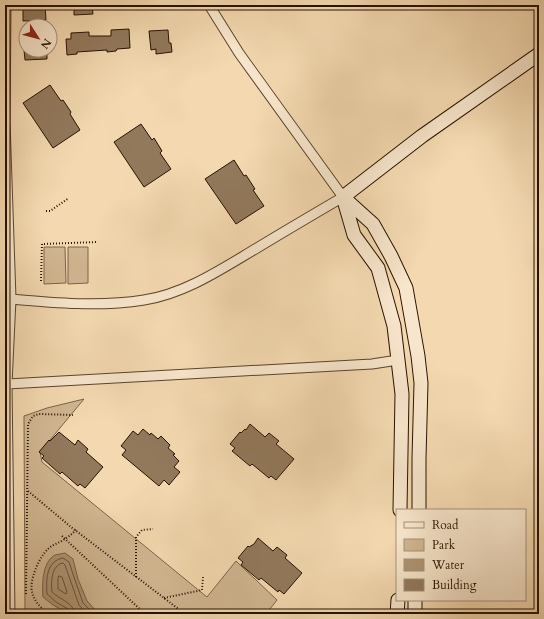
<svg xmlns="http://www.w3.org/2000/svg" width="544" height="619" viewBox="0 0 544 619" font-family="Cardo,serif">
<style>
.green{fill:#d1b792;stroke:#7c644a}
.water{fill:#ae9574;stroke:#786046}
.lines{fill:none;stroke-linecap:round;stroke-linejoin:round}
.shore{stroke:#6a533a;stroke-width:1}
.building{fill:#92795c;stroke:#271101}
.minor-casing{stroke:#5a432d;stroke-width:11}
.secondary-casing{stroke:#271101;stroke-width:15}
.path{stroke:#271101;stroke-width:2;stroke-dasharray:1 2;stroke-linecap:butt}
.minor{stroke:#f8e6cc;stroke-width:9}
.secondary{stroke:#f8e6cc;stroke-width:13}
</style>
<rect width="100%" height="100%" fill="#f4d9b0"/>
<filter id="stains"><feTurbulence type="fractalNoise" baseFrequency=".005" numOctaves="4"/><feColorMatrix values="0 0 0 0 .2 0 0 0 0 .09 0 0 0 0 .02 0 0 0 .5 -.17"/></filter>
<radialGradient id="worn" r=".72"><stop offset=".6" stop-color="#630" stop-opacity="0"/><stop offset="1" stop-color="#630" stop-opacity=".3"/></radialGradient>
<path class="green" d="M44,247H65L66,283L44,284Z
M68,247H88V283L68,284Z
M84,399L40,452L42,462L207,597L236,561L277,600L266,614H25L24,416L47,408Z"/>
<path class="water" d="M65,553L73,559L78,579L87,601L99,614H69L53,605L43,597C42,585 42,562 55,555C58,554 62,554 65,553Z"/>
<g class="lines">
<path class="shore" d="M59,576L62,577L67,592L66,594L58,589V580Z
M70,614L68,609L56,602L47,594C46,580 46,561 63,558L69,562L75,580L83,603L94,614
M75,614C74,603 59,599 52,592C51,583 51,565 63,563L65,565L79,605L87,614"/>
</g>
<path class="building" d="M23,5H45L46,20L23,21Z
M74,5H92L93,14L74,15Z
M129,29L130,48L117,49L116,51L107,52V50L77,52V54L67,55L66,39H71V33L89,32V36H111V30Z
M168,30L169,43H171L172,52L156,54V49L151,50L149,31Z
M24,50H47V59L25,60Z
M50,85L61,101L63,100L71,112L70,114L80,130L53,148L23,103Z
M141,124L152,140L154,138L162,151L160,153L171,169L144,187L114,142Z
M234,160L244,176L246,175L255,189L253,190L264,206L236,224L205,179Z
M250,424L265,437L269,433L279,441L276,444L294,459L276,480L271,476L269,478L252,464L250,466L232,451L235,448L230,444L240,432L241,433L245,429L246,430Z
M143,429L150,435L151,433L158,439L161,436L170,445L168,448L175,454L173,455L179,461L174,467L180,472L169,485L164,480L159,486L122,455L126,450L121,446L133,431L138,435Z
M59,432L75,445L78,440L88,449L86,452L103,467L85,488L80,484L78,486L62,472L60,474L42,458L44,456L39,452L49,440L50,441Z
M258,538L273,551L277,547L287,555L285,558L302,573L284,594L279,590L278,592L261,578L259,580L241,565L243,562L238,558L248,546L249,547L254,544Z"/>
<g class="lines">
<defs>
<path id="minor" d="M6,5L5,122L11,299L7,384L10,614
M11,299C55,303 100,307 144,300C185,294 223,268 257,248C285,231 314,214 343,197L239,53L209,5
M7,384L372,364L398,360"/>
<path id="secondary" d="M343,197L373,224L391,256L406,288L418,356L421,383L419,458V510
M343,197L354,235L378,268L394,326L402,394L400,510
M343,197L422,136L539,54
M397,614L398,600
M415,614V600"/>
</defs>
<use href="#minor" class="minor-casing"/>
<use href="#secondary" class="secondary-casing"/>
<path class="path" d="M46,211H50L69,198
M41,281L42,244L98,242
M28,491L71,527L185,614
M62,536L145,614
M136,577V537L142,530L153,529
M26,594L28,424L33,416L39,414L73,415
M164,598L202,590L203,577
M48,614C41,608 34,601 32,592C29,581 39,557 48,549C53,544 60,543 66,538C70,536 73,533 76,530
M243,614L266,612L269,614"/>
<use href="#minor" class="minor"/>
<use href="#secondary" class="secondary"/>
</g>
<rect width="544" height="619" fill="none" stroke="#f4d9b0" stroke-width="20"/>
<rect x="6" y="6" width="532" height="607" fill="none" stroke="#271101" stroke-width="2"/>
<rect x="10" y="10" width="524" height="599" fill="none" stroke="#271101"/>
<rect x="396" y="509" width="130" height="92" fill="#f8e6cc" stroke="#a4917b"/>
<rect x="404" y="522" width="20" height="6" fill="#f8e6cc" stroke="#a4917b"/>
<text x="432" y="529" font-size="12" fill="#271101">Road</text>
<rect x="404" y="539" width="20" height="12" fill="#d1b792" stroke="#a4917b"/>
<text x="432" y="549" font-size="12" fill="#271101">Park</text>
<rect x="404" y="559" width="20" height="12" fill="#ae9574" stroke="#a4917b"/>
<text x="432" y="569" font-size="12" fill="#271101">Water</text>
<rect x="404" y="579" width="20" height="12" fill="#92795c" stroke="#a4917b"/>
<text x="432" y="589" font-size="12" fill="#271101">Building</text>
<g transform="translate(38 38) rotate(126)"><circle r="19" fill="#f8e6cc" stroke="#a4917b"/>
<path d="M0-3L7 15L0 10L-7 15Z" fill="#8f2418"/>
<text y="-6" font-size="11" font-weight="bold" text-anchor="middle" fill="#271101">N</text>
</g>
<rect width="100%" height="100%" filter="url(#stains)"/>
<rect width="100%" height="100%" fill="url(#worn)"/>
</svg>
